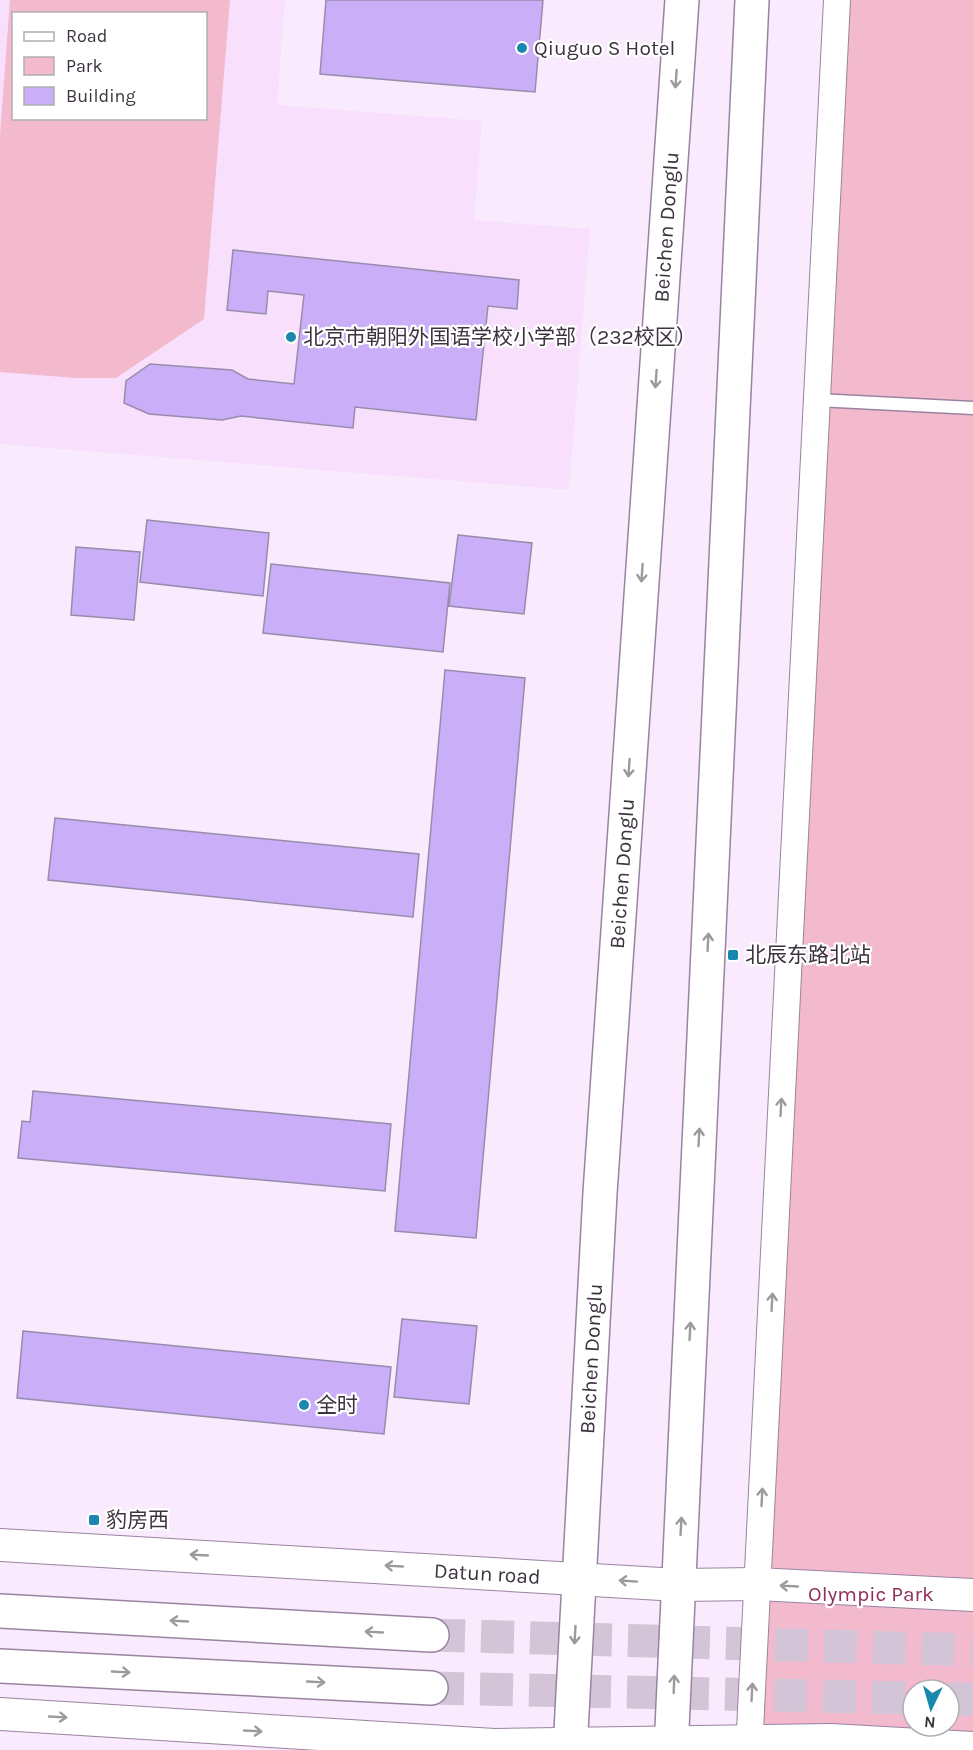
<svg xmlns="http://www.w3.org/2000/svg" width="973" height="1750" viewBox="0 0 973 1750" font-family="Karla,'Noto Sans SC',sans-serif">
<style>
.built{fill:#f8e0fd;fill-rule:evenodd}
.green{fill:#f3bace;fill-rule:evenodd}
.building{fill:#caaef7;stroke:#988cac;stroke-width:1.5}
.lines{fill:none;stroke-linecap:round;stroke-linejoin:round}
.secondary-tunnel{stroke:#d3c5d7;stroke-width:33;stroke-dasharray:33 16;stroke-linecap:butt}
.service-casing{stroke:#9a839f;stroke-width:15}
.minor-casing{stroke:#9a839f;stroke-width:28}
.tertiary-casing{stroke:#9a839f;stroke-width:34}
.secondary-casing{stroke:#9a839f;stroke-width:36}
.service{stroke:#fff;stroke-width:12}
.minor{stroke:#fff;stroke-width:26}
.tertiary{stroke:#fff;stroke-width:32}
.secondary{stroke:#fff;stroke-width:33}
.oneway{stroke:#9e999e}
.poi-dot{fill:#1a87ae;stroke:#fff;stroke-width:2}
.labels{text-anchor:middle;stroke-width:4.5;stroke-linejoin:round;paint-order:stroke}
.poi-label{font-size:21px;fill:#3c333e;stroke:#fff;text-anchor:start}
.street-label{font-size:21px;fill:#3c333e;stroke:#fff}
.park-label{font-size:21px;fill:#8e2f59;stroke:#fff}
</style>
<rect width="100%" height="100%" fill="#f9eafd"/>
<path class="built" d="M0,0H285L277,105L482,121L474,220L590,229L569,490L0,444ZM14,14H206V118H14Z"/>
<path class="green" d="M10,0H230L204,319L116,378H75L0,372V135ZM14,14H206V118H14Z
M847,0H973V1750H760ZM913,1690H949V1726H913Z"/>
<path class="building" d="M326,0H543L535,92L320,74Z
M233,250L519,280L517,309L488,306L476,420L355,407L353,428L241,416L222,420L149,414L124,403L126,381L150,364L232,370L248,379L294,384L304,295L268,291L266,314L227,310Z
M147,520L269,533L263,596L140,582Z
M458,535L532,543L524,614L449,606Z
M76,547L140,552L134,620L71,615Z
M271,564L450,583L443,652L263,633Z
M445,670L525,678L476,1238L395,1231Z
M55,818L419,854L413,917L48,880Z
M33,1091L391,1124L385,1191L18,1158L22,1121L30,1122Z
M402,1319L477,1326L469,1404L394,1397Z
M23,1331L391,1367L384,1434L17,1398Z"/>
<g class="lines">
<path class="secondary-tunnel" d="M432,1635L973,1650
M431,1688L913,1698
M949,1699H973"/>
<defs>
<path id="service" d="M817,400L973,408"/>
<path id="minor" d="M749,1750L837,0"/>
<g id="tertiary">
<path id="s1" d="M0,1545L678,1585L757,1584L973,1595"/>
<path d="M0,1714L494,1745L831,1740L973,1748"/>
</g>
<g id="secondary">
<path d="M0,1611L432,1635"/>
<path d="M0,1666L431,1688"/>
<path id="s2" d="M570,1750L600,1193L682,0"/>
<path d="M671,1750L752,0"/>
</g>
</defs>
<use href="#service" class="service-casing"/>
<use href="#minor" class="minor-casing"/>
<use href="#tertiary" class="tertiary-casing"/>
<use href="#secondary" class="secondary-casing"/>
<use href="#service" class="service"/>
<use href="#minor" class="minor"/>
<use href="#tertiary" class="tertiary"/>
<use href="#secondary" class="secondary"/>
</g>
<defs><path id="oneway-shaft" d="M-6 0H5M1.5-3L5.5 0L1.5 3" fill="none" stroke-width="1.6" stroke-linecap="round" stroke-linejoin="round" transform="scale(1.5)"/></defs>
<g class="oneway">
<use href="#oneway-shaft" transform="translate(676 79) rotate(94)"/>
<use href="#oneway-shaft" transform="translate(656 379) rotate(94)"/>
<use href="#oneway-shaft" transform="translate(642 573) rotate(94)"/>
<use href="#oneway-shaft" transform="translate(629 768) rotate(94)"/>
<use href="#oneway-shaft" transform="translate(708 942) rotate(-87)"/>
<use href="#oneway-shaft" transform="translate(781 1107) rotate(-87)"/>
<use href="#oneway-shaft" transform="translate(699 1137) rotate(-87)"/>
<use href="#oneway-shaft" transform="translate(772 1302) rotate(-87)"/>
<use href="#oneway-shaft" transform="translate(690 1331) rotate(-87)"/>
<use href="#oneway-shaft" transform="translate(762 1497) rotate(-87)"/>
<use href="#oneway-shaft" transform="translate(681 1526) rotate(-87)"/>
<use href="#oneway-shaft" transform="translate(199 1555) rotate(-177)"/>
<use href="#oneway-shaft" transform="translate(394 1566) rotate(-177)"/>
<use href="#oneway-shaft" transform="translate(628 1581) rotate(-176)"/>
<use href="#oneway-shaft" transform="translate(789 1586) rotate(-177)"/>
<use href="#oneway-shaft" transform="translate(179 1621) rotate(-177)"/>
<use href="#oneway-shaft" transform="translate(374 1632) rotate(-177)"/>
<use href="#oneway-shaft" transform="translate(575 1635) rotate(93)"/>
<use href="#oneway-shaft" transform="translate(121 1672) rotate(3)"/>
<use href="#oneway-shaft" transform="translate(316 1682) rotate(3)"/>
<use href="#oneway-shaft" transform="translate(674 1684) rotate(-88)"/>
<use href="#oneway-shaft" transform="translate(752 1692) rotate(-87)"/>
<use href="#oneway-shaft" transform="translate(58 1717) rotate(3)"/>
<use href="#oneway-shaft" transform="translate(253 1731) rotate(3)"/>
</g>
<g class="poi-dot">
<circle cx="522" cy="48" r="6"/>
<circle cx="291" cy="337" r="6"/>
<rect x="727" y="949" width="12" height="12" rx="3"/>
<circle cx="304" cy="1405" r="6"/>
<rect x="88" y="1514" width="12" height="12" rx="3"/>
</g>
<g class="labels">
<g class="poi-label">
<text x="534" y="55">Qiuguo S Hotel</text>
<text x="303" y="344">北京市朝阳外国语学校小学部（232校区）</text>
<text x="745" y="962">北辰东路北站</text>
<text x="316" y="1412">全时</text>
<text x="106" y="1527">豹房西</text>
</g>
<g class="street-label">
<text dy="7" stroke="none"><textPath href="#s2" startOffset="1526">Beichen Donglu</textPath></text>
<text dy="7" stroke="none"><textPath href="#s2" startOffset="878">Beichen Donglu</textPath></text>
<text dy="7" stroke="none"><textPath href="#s2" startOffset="392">Beichen Donglu</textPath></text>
<text dy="7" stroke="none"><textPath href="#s1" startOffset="488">Datun road</textPath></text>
</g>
<g class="park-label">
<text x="871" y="1601">Olympic Park</text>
</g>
</g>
<rect x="12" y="12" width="195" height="108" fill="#ffffff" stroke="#b1adb2" stroke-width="1.5"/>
<rect x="24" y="32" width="30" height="9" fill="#ffffff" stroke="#b1adb2" stroke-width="1.5"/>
<text x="66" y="42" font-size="18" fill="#3c333e">Road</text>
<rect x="24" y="57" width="30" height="18" fill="#f3bace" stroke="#b1adb2" stroke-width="1.5"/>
<text x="66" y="72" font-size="18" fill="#3c333e">Park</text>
<rect x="24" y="87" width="30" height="18" fill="#caaef7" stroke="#b1adb2" stroke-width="1.5"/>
<text x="66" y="102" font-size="18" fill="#3c333e">Building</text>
<g transform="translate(931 1708) rotate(185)"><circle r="28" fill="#ffffff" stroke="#b1adb2" stroke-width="1.5"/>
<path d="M0-4.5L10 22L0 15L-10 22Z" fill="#1a87ae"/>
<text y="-9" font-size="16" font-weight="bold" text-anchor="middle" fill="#3c333e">N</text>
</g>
</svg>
